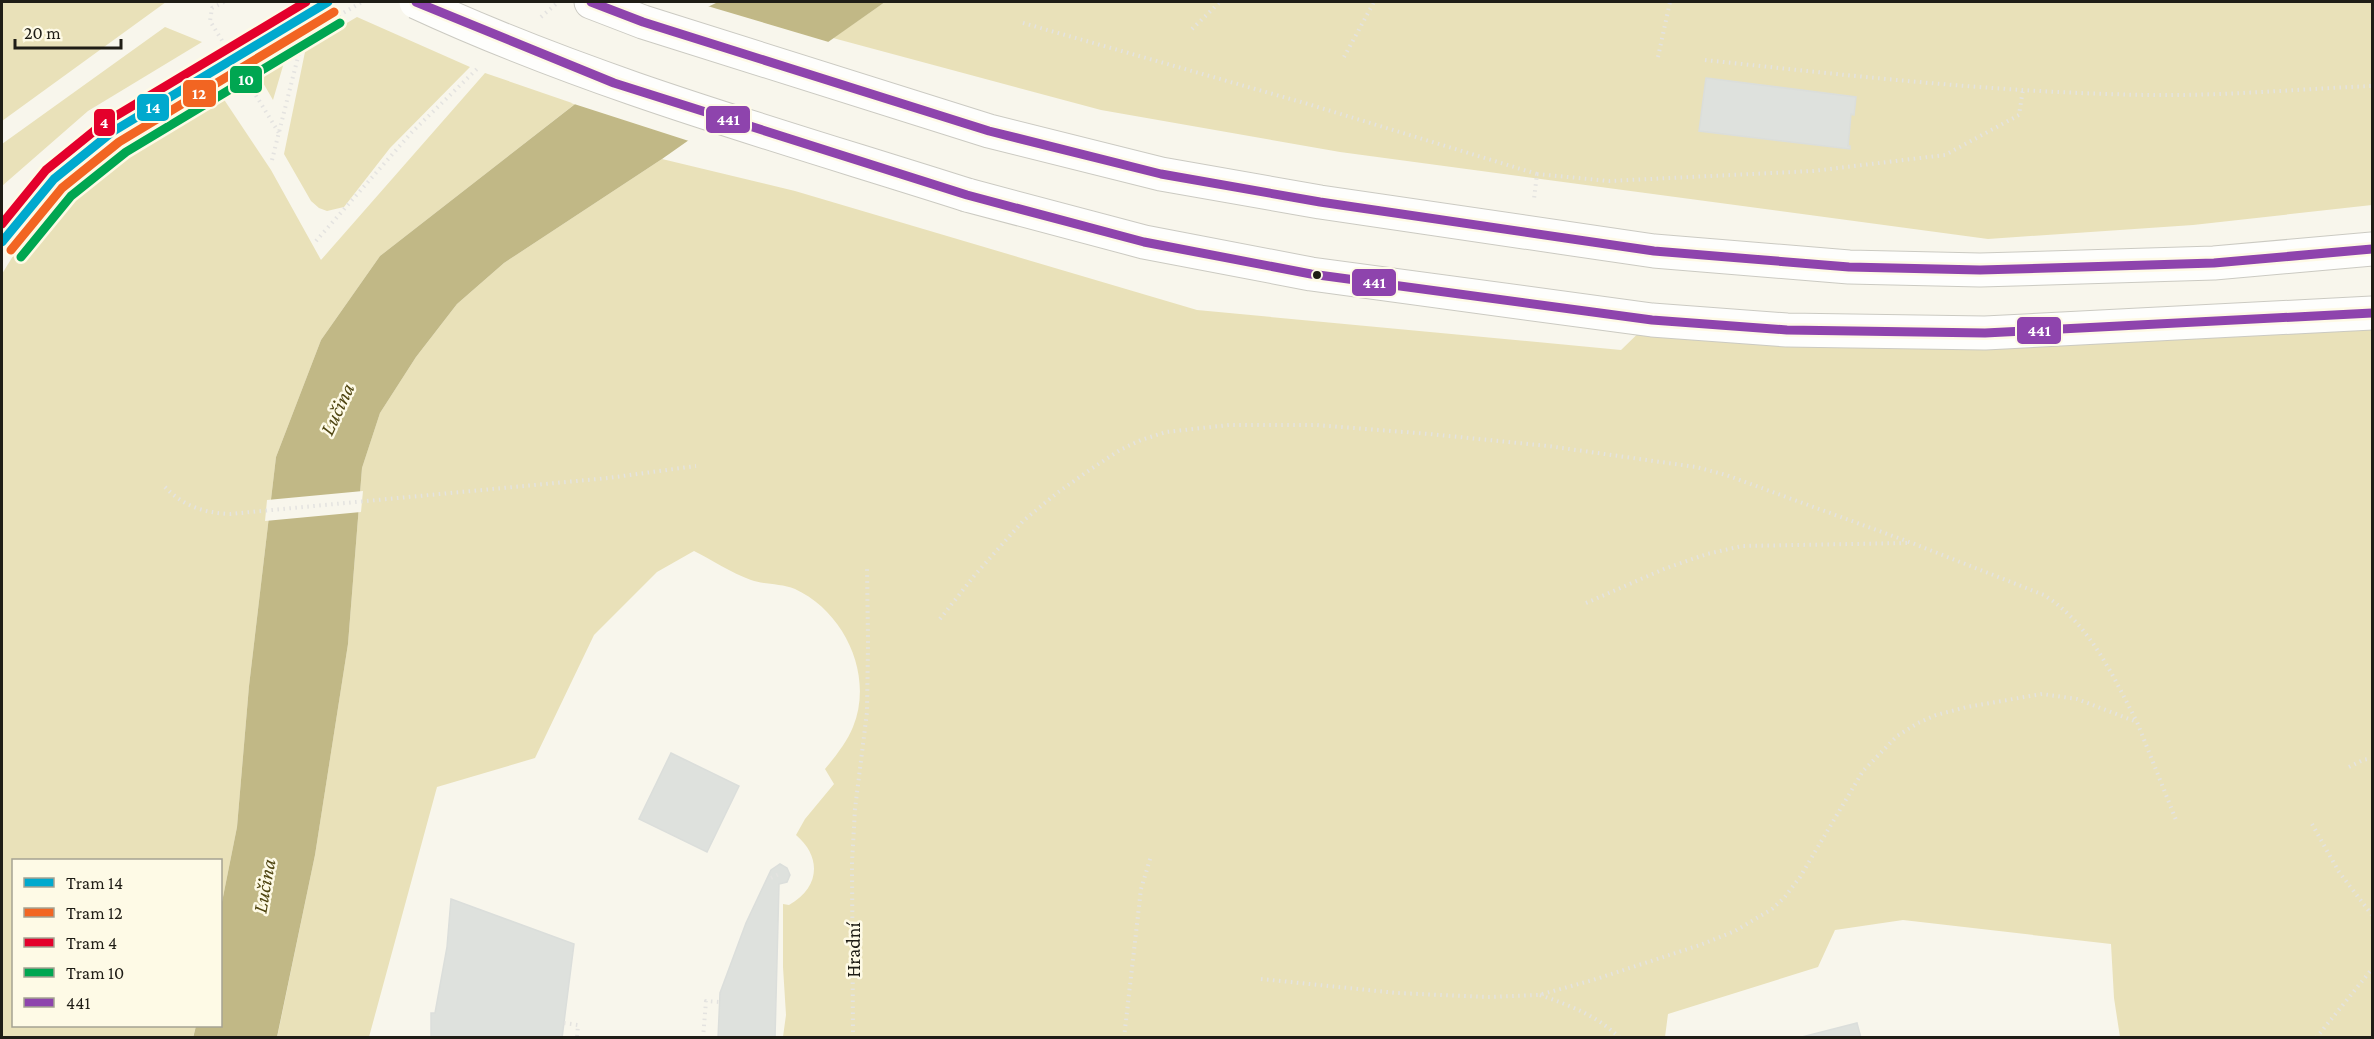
<svg xmlns="http://www.w3.org/2000/svg" width="2374" height="1039" viewBox="0 0 2374 1039" font-family="'Crimson Pro',serif">
<style>
.green{fill:#e9e1b9}
.water{fill:#c1b886}
.pier{fill:#f8f6ec}
.building{fill:#dee1dd;stroke:#dbdedb;stroke-width:1.5}
.lines{fill:none;stroke-linecap:round;stroke-linejoin:round}
.secondary-casing{stroke:#cbcac2;stroke-width:35}
.path{stroke:#e4e3e0;stroke-width:4;stroke-dasharray:1.5 4.5;stroke-linecap:butt}
.secondary{stroke:#fefefc;stroke-width:33}
.secondary-bridge-casing{stroke:#cbcac2;stroke-width:35;stroke-linecap:butt}
.secondary-bridge{stroke:#fefefc;stroke-width:33}
.bus-1-casing{stroke:#fefae6;stroke-width:14}
.bus-1{stroke:#8e44ad;stroke-width:9}
.tram-1-casing{stroke:#fefae6;stroke-width:14}
.tram-2-casing{stroke:#fefae6;stroke-width:14}
.tram-3-casing{stroke:#fefae6;stroke-width:14}
.tram-4-casing{stroke:#fefae6;stroke-width:14}
.tram-1{stroke:#00a9ce;stroke-width:9}
.tram-2{stroke:#f26522;stroke-width:9}
.tram-3{stroke:#e4002b;stroke-width:9}
.tram-4{stroke:#00a651;stroke-width:9}
.bus-dot{fill:#1f1d16;stroke:#fefae6;stroke-width:2}
.labels{text-anchor:middle;stroke-width:5;stroke-linejoin:round;paint-order:stroke}
.street-label{font-size:20px;fill:#1f1d16;stroke:#fefae6}
.water-label{font-size:21px;font-style:italic;fill:#4f4511;stroke:#fefae6}
.line-badge{stroke:#fefae6;stroke-width:2}
.badge-label{font-size:16px;text-anchor:middle;font-weight:bold;fill:#fff}
</style>
<rect width="100%" height="100%" fill="#f8f6ec"/>
<path class="green" d="M2,2H166L2,121Z
M885,2H2372V205L2193,225L1988,239L1340,152L1101,110L833,38Z
M357,17L470,67L390,148L344,207L327,211L319,208L311,201L284,154L306,47Z
M165,27L202,42L88,111L2,186V144Z
M252,54L263,72L285,59L273,100L248,57Z
M485,73L575,104L380,256L321,340L276,457L249,686L237,827L221,907L220,860H14V1026H196L193,1037H2V274C22,241 44,206 74,180C116,142 165,113 213,83L271,170L321,260Z
M662,159L795,191L1197,310L1621,350L1652,320L1787,330L2372,313V1037H2120L2114,998L2111,944L1903,920L1835,930L1818,967L1668,1014L1665,1037H783L786,1015L783,967V904L789,905C820,888 822,857 796,835L805,819L834,784L825,769C835,757 847,742 853,727C874,676 845,612 795,589C781,583 765,585 751,580C731,573 712,560 694,551L657,572L594,635L535,758L437,787L369,1037L277,1038L315,855L348,644L362,468L380,413L416,357L457,304L504,263Z"/>
<path class="water" d="M718,2H885L662,159L504,263L457,304L416,357L380,413L362,468L348,644L315,855L277,1037L193,1038L196,1026H220L221,907L237,827L249,686L276,457L321,340L380,256L687,17Z"/>
<path class="pier" d="M704,5L832,43L692,142L571,103L685,14Z
M363,491L361,512L265,521L267,500Z"/>
<path class="building" d="M1706,78L1856,97L1854,115L1851,114L1848,146H1850V149L1699,131Z
M671,753L739,786L707,852L639,819Z
M780,864L787,868L790,875L787,882L779,884L775,1038H718L720,993L746,923L771,870Z
M451,899L574,944L562,1038H431V1013H435L447,947Z
M1857,1023L1861,1038H1798Z"/>
<g class="lines">
<defs>
<path id="secondary" d="M591,2L643,22L989,131L1161,174L1320,202L1654,251L1849,267L1980,270L2214,263L2372,249
M967,195L1144,242L1311,274L1652,320L1787,330L1985,333L2372,313"/>
</defs>
<use href="#secondary" class="secondary-casing"/>
<path class="path" d="M224,2L212,8L210,21L279,133
M541,17L556,4
M1023,23L1308,104L1537,174L1534,199
M1192,29L1220,2
M1344,57L1374,2
M1658,57L1670,2
M1705,60C1853,76 2001,93 2150,95C2224,96 2299,89 2372,86
M261,61L362,2
M272,160L303,37
M1537,174L1609,181L1813,171L1945,155L2019,115L2023,89
M316,241L412,132L479,67
M165,487C183,506 204,513 230,514L608,478L696,466
M1586,603L1664,569L1707,554L1742,546L1908,543
M940,619L974,576L1023,521L1057,493L1091,469L1120,450L1141,440L1166,432L1229,425H1316L1429,434L1548,446L1696,467L1726,475L1912,543L2044,595C2090,624 2113,676 2137,722
M2349,767L2363,760L2372,758
M2312,824L2339,872L2372,915
M771,878L779,874
M1261,979L1397,993L1487,997L1539,995L1593,980L1700,945L1735,931L1772,909L1784,898L1800,877L1863,771L1897,736L1918,723L1936,715L1967,707L2042,694L2077,699L2137,722L2176,820
M1540,995C1571,1006 1596,1015 1620,1038
M564,1023L578,1025L577,1038
M703,1038L706,1001L719,1002
M853,1038L852,863L855,809L867,712L868,643L867,567
M1124,1038L1141,889L1151,856
M2316,1038L2372,969"/>
<use href="#secondary" class="secondary"/>
<defs>
<path id="secondary-bridge" d="M416,2C593,84 782,136 967,195"/>
</defs>
<use href="#secondary-bridge" class="secondary-bridge-casing"/>
<use href="#secondary-bridge" class="secondary-bridge"/>
<defs>
<path id="bus-1" d="M416,2L614,83L967,195L1144,242L1311,274L1652,320L1787,330L1985,333L2372,313
M591,2L643,22L989,131L1161,174L1320,202L1654,251L1849,267L1980,270L2214,263L2372,249"/>
</defs>
<use href="#bus-1" class="bus-1-casing"/>
<use href="#bus-1" class="bus-1"/>
<defs>
<path id="tram-1" d="M2,242L54,179L112,132L328,2"/>
<path id="tram-2" d="M11,250L62,188L119,142L334,12"/>
<path id="tram-3" d="M2,224L46,170L104,123L306,2"/>
<path id="tram-4" d="M21,257L71,196L126,152L340,23"/>
</defs>
<use href="#tram-1" class="tram-1-casing"/>
<use href="#tram-2" class="tram-2-casing"/>
<use href="#tram-3" class="tram-3-casing"/>
<use href="#tram-4" class="tram-4-casing"/>
<use href="#tram-1" class="tram-1"/>
<use href="#tram-2" class="tram-2"/>
<use href="#tram-3" class="tram-3"/>
<use href="#tram-4" class="tram-4"/>
</g>
<circle class="bus-dot" cx="1317" cy="275" r="5"/>
<g class="labels">
<g class="street-label">
<text transform="translate(853 950) rotate(-90)" y="7">Hradní</text>
</g>
<g class="water-label">
<text transform="translate(337 409) rotate(-65)" y="7">Lučina</text>
<text transform="translate(264 886) rotate(-80)" y="7">Lučina</text>
</g>
</g>
<g class="line-badge">
<rect x="229" y="65" width="34" height="29" rx="6" fill="#00a651"/>
<rect x="182" y="79" width="35" height="29" rx="6" fill="#f26522"/>
<rect x="136" y="93" width="34" height="29" rx="6" fill="#00a9ce"/>
<rect x="705" y="105" width="46" height="29" rx="6" fill="#8e44ad"/>
<rect x="93" y="108" width="23" height="29" rx="6" fill="#e4002b"/>
<rect x="1351" y="268" width="46" height="29" rx="6" fill="#8e44ad"/>
<rect x="2016" y="316" width="46" height="29" rx="6" fill="#8e44ad"/>
</g>
<g class="badge-label">
<text x="246" y="85">10</text>
<text x="199" y="99">12</text>
<text x="153" y="113">14</text>
<text x="728" y="125">441</text>
<text x="104" y="128">4</text>
<text x="1374" y="288">441</text>
<text x="2039" y="336">441</text>
</g>
<rect width="2374" height="1039" fill="none" stroke="#1f1d16" stroke-width="6"/>
<rect x="12" y="859" width="210" height="168" fill="#fefae6" stroke="#a5a293" stroke-width="1.5"/>
<rect x="24" y="878" width="30" height="9" fill="#00a9ce" stroke="#a5a293" stroke-width="1.5"/>
<text x="66" y="889" font-size="18" fill="#1f1d16">Tram 14</text>
<rect x="24" y="908" width="30" height="9" fill="#f26522" stroke="#a5a293" stroke-width="1.5"/>
<text x="66" y="919" font-size="18" fill="#1f1d16">Tram 12</text>
<rect x="24" y="938" width="30" height="9" fill="#e4002b" stroke="#a5a293" stroke-width="1.5"/>
<text x="66" y="949" font-size="18" fill="#1f1d16">Tram 4</text>
<rect x="24" y="968" width="30" height="9" fill="#00a651" stroke="#a5a293" stroke-width="1.5"/>
<text x="66" y="979" font-size="18" fill="#1f1d16">Tram 10</text>
<rect x="24" y="998" width="30" height="9" fill="#8e44ad" stroke="#a5a293" stroke-width="1.5"/>
<text x="66" y="1009" font-size="18" fill="#1f1d16">441</text>
<path d="M15 39v9h106v-9" fill="none" stroke="#1f1d16" stroke-width="3"/>
<text x="24" y="39" font-size="18" fill="#1f1d16" stroke="#fefae6" stroke-width="4.5" paint-order="stroke">20 m</text>
</svg>
